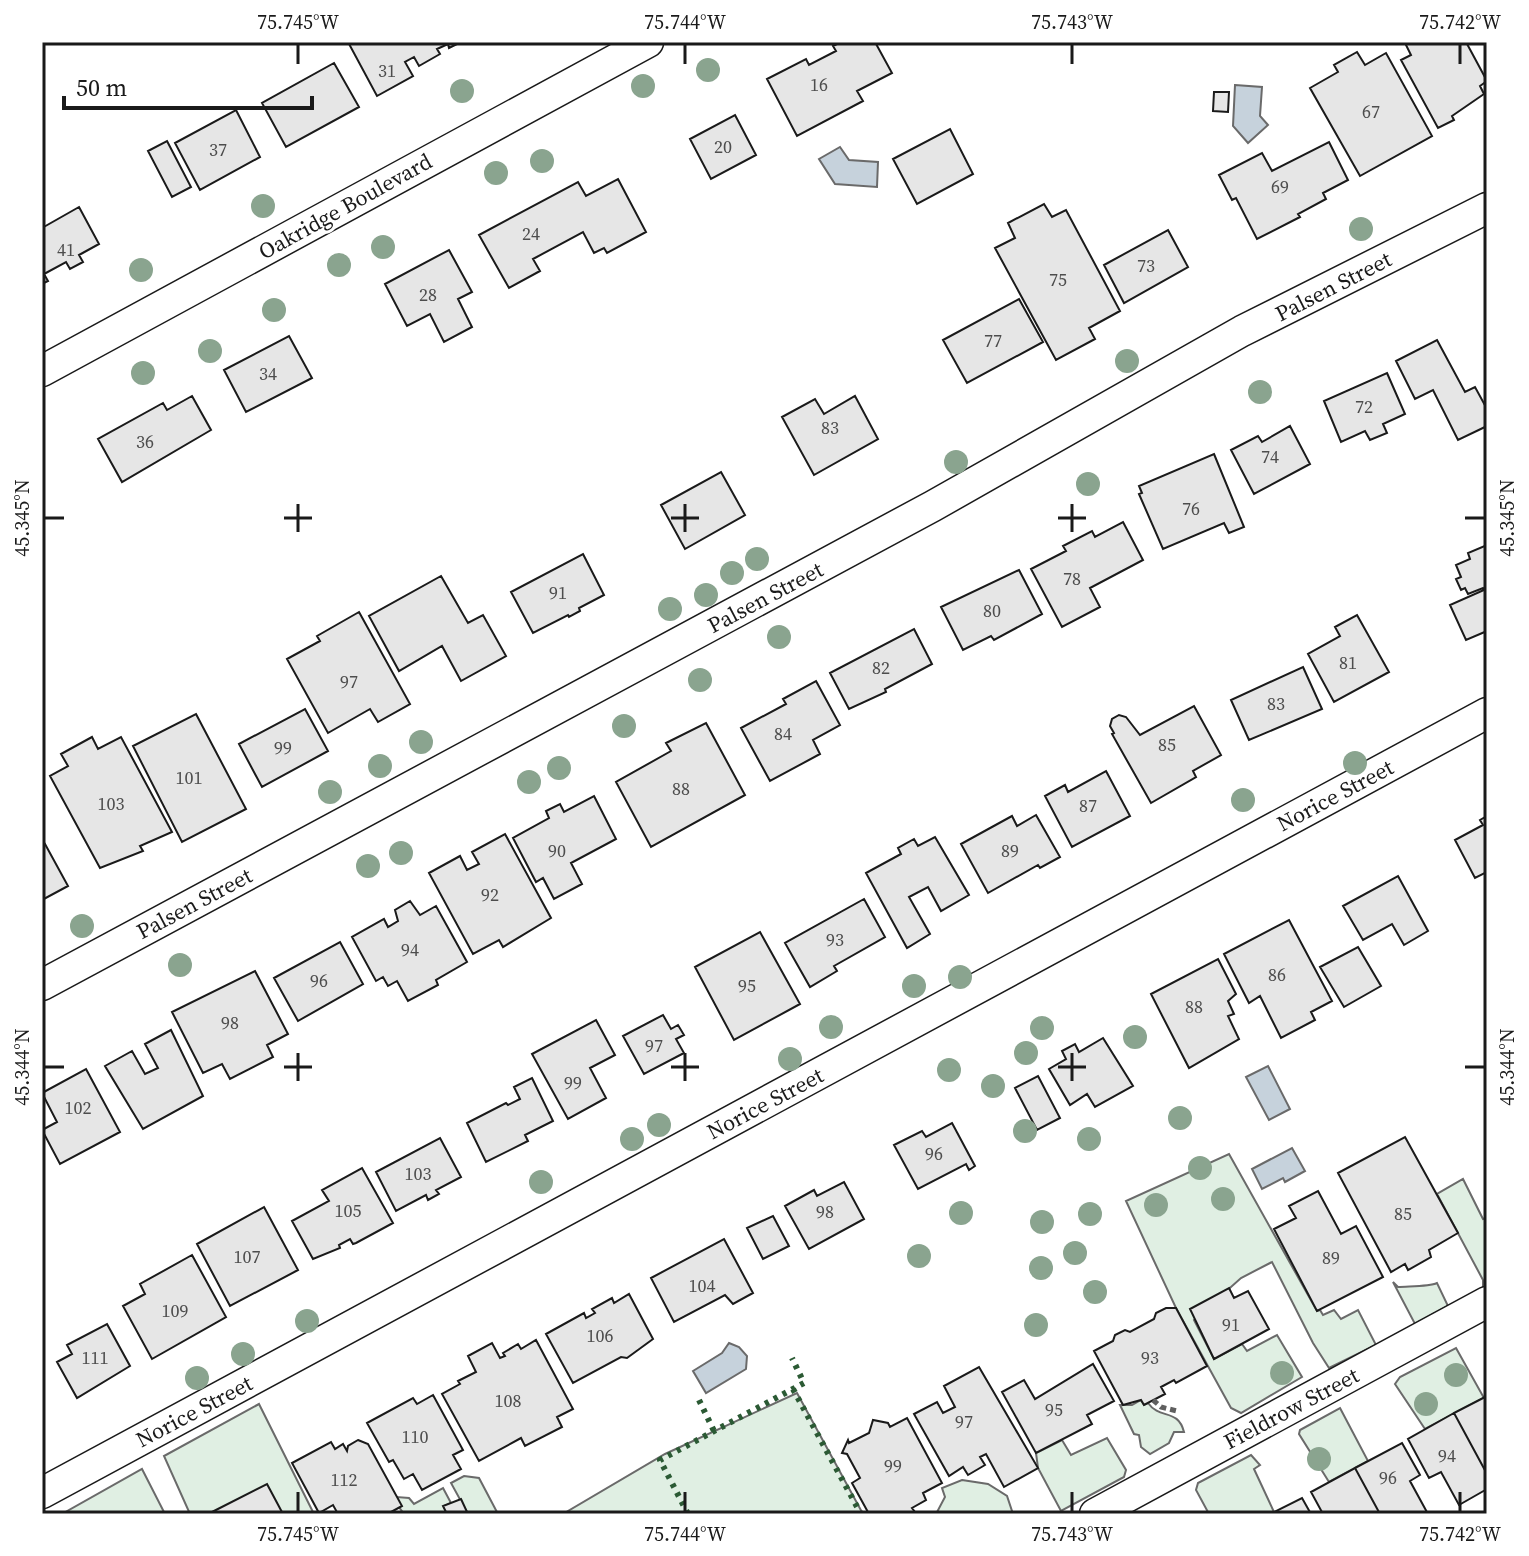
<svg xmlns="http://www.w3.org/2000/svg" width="1529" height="1556" viewBox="0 0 1529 1556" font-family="'Source Serif 4',serif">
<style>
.green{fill:#e0efe3;stroke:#6a6a6a;stroke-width:2}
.water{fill:#c6d2dc;stroke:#6a6a6a;stroke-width:2}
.building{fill:#e6e6e6;stroke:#1a1a1a;stroke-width:2}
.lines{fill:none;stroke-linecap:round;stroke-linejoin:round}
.minor-casing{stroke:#1a1a1a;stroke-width:33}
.path{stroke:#5f5f5f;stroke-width:5;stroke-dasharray:6 4;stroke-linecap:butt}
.minor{stroke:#fff;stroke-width:30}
.hedge{stroke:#2b5a34;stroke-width:6;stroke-dasharray:4 6;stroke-linecap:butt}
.tree{fill:#8aa48f}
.ticks{fill:none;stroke:#1a1a1a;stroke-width:3}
.labels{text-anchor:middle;stroke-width:6;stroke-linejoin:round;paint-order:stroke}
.number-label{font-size:18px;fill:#4d4d4d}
.street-label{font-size:22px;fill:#1a1a1a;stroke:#fff}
.neatline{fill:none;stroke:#1a1a1a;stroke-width:3}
.ticks-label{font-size:20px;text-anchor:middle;fill:#1a1a1a}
</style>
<rect width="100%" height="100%" fill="#fff"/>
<path class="green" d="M1229,1154L1317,1311L1320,1310L1323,1315L1334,1310L1341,1319L1358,1310L1376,1345L1329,1368L1313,1343L1272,1262L1241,1278L1194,1320L1214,1359L1242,1344L1247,1351L1277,1335L1302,1377L1241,1413L1231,1408L1176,1308L1126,1201Z
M1463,1179L1483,1219L1487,1218V1285L1483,1287V1280L1437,1194Z
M1393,1282L1398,1287C1408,1286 1429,1287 1437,1283L1448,1306L1415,1324Z
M1456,1348L1484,1398L1425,1429L1395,1384L1400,1377Z
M797,1393L863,1514H563L665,1454Z
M1141,1400L1144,1405L1148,1403C1160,1420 1178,1408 1184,1432H1174L1169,1443L1150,1454L1141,1447L1139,1435L1134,1434L1120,1405H1132Z
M259,1404L314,1514H190L164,1456Z
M1340,1408L1368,1461L1329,1482L1299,1434L1300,1430Z
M1107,1438L1126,1470L1124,1477L1061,1511L1038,1468L1036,1453L1062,1440L1071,1455Z
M1251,1455L1260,1465L1254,1469L1274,1512L1209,1514L1196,1490L1198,1483Z
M142,1469L165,1514H62Z
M464,1476L479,1478L498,1514H468L451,1483Z
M962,1480L988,1484L1007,1496L1013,1514H936L945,1497L942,1488Z
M443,1488L451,1503L444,1506L447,1514H404L399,1507L397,1497L409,1498L414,1504Z"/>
<path class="water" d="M1235,85L1262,87L1260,116L1268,125L1248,143L1233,126Z
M840,147L849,160L878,162L877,187L835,184L819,159Z
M1268,1066L1290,1109L1269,1120L1246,1077Z
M1292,1148L1305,1171L1285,1182L1283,1178L1262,1189L1252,1169Z
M729,1343L739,1347L747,1356L746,1369L706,1393L693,1371L722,1353Z"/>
<path class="building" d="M348,42H461L449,48L448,44L437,49L440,54L419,66L414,57L405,62L413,76L377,96Z
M841,42H875L892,73L857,91L863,101L797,136L767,79L806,59L809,65L836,51L833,46Z
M1407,42H1466L1487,81L1480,86L1484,94L1452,116L1454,120L1438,128L1401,60L1411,55L1405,43Z
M1357,52L1365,65L1386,53L1432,136L1360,176L1310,88L1338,72L1334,65Z
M334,63L359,107L286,147L262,103Z
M1214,92H1229L1228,112L1213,111Z
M236,110L260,157L200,190L175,143Z
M735,115L756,155L711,179L690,139Z
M950,129L973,174L917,204L893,159Z
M167,141L191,187L172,197L148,151Z
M1329,142L1348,180L1323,193L1326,199L1298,214L1300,217L1257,239L1236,198L1232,200L1219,175L1262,153L1272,171Z
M618,179L646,232L607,253L604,248L594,253L583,232L533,259L540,271L509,288L479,235L578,182L586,196Z
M1044,204L1052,217L1066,210L1120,311L1089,328L1095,339L1056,360L995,248L1015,238L1008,223Z
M79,207L99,244L79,255L83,262L70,269L66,262L44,274L48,281L42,284V228Z
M1168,230L1188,267L1124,303L1104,265Z
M449,250L472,292L458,299L472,327L444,342L430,314L407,326L385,284Z
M1019,299L1043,342L967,383L943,340Z
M289,336L312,378L246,412L224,370Z
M1437,340L1465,392L1475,387L1487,409V426L1458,440L1433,390L1415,399L1396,361Z
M1387,373L1405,414L1383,424L1387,433L1370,440L1365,431L1341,442L1324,401Z
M192,396L211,430L122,482L98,439L163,403L167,410Z
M855,396L878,439L814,475L782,417L815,399L824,414Z
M1290,426L1310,464L1254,494L1231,450L1258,436L1262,442Z
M1214,454L1244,527L1229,533L1224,523L1163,549L1139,494L1142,493L1139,486Z
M721,472L745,515L685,549L661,505Z
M1123,522L1143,560L1090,588L1100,607L1062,627L1031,569L1066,551L1063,546L1092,531L1095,537Z
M1487,545V631L1466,640L1450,605L1484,590L1483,588L1468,594L1465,588L1461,590L1456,579L1461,577L1456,565L1470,559L1468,553Z
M583,554L604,595L579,608L580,611L569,617L568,615L533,633L511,592Z
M1019,570L1042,614L994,640L991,636L963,650L941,607Z
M441,576L468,623L483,615L506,656L461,681L442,646L399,671L369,616Z
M359,612L410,704L378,722L370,709L328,733L287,659L320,641L317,636Z
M1357,615L1389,672L1334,702L1308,654L1340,636L1335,627Z
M914,629L932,664L885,689L886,692L849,709L830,673Z
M1303,667L1322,709L1249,740L1231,700Z
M816,681L840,725L813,740L820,754L770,781L741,728L786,704L783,699Z
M1194,706L1221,755L1193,771L1196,777L1151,803L1112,734L1114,733L1110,726L1112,719L1119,715L1126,717L1140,735Z
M305,709L328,751L262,787L239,744Z
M196,714L246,809L182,842L133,746Z
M706,723L745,795L651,847L616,782L671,751L666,743Z
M92,737L98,749L121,737L172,832L140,846L143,851L100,868L50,776L68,766L61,754Z
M1106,771L1130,816L1072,847L1045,796L1065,785L1068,792Z
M594,796L616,839L571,863L582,884L554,899L543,878L536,882L513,838L549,818L546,811L560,804L564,812Z
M1036,815L1060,857L1040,868L1038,865L988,893L961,844L1012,816L1017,826Z
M1487,816V872L1475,878L1455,840L1483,825L1480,820Z
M505,834L551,918L503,947L499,940L473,954L429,873L460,856L467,870L479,864L472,852Z
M935,837L969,895L941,911L928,887L909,897L930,934L907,948L866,873L901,854L898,848L914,839L918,846Z
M45,844L68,886L42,900V846Z
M1398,876L1428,931L1404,945L1392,924L1363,940L1343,906Z
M864,899L885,937L834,966L837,971L810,987L785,943Z
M410,901L420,915L436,906L467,962L436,980L438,985L408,1001L397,981L388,986L383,977L376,981L352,937L384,919L388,927L398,921L395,910Z
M1289,920L1332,1001L1311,1012L1315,1020L1281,1038L1260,996L1249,1003L1224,954Z
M760,932L800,1004L734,1040L695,967Z
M340,942L363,984L298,1021L274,978Z
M1358,947L1381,986L1344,1007L1320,967Z
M1218,959L1236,994L1228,1001L1234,1014L1228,1016L1239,1039L1189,1068L1151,994Z
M255,971L288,1034L267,1045L273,1057L230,1079L222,1064L203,1073L172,1012Z
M663,1015L671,1029L678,1025L684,1035L676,1039L684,1053L644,1074L623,1036Z
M596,1020L615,1055L590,1068L606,1098L568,1119L532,1054Z
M171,1030L203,1096L143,1129L105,1066L132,1051L145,1074L158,1068L145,1044Z
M1103,1038L1133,1086L1095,1107L1087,1094L1070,1105L1049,1069L1066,1059L1062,1051L1075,1044L1079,1052Z
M86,1069L120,1132L60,1164L42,1130L57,1122L42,1093Z
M1038,1076L1060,1118L1037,1130L1015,1088Z
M532,1078L553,1121L525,1135L528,1141L486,1162L467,1123L506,1103L508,1105L520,1099L514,1087Z
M952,1123L975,1166L969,1170L966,1164L918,1189L894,1145L922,1131L926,1137Z
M1405,1137L1458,1233L1429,1250L1431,1257L1408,1270L1405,1264L1391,1272L1338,1173Z
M440,1138L461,1177L436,1190L439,1194L428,1200L426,1195L396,1211L376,1172Z
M362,1168L393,1223L356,1243L353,1244L350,1239L339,1245L340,1248L313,1259L292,1221L329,1201L322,1190Z
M844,1182L864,1219L809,1249L785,1206L814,1190L817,1196Z
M1318,1191L1341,1234L1356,1226L1383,1277L1317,1311L1274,1229L1296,1218L1289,1206Z
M264,1207L298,1270L230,1306L197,1244Z
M773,1216L789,1246L763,1259L747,1228Z
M724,1239L753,1293L733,1304L725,1295L674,1322L651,1278Z
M192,1255L226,1317L152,1359L123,1306L145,1294L140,1284Z
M1229,1288L1234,1298L1248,1291L1269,1329L1214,1359L1190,1309Z
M629,1294L653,1339L627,1358L621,1357L573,1383L546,1334L584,1313L586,1318L595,1313L592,1309L612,1298L614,1303Z
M1166,1308H1176L1207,1366L1176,1383L1174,1380L1161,1387L1165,1394L1144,1405L1141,1400L1123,1405L1094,1351L1113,1341L1115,1335L1125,1330L1130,1332L1154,1319L1156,1313Z
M107,1324L130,1366L77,1398L57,1362L72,1354L67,1345Z
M536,1340L573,1409L557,1417L562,1427L525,1446L521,1438L479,1461L442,1394L460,1384L458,1381L476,1372L468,1356L492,1343L500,1358L505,1356L503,1353L518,1344L521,1349Z
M1093,1364L1114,1401L1087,1415L1092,1424L1036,1453L1002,1392L1024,1380L1035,1399Z
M979,1367L1038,1468L1004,1487L986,1454L980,1457L985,1465L968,1475L963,1467L949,1476L914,1414L937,1402L943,1413L955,1407L944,1386Z
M433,1395L463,1450L453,1455L461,1469L422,1490L413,1474L404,1479L393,1460L389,1462L367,1423L413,1398L417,1404Z
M1487,1396V1474L1454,1413Z
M1454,1413L1487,1474V1489L1459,1505L1441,1472L1429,1478L1408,1439Z
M907,1418L942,1483L923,1493L926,1500L912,1508L915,1512L912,1514H869L852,1483L860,1478L847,1454L842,1453L848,1440L849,1443L869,1433L873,1420L888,1423L890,1427Z
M358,1440L368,1444L402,1506L391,1512L392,1514H338L333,1505L319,1513L292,1463L331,1442L335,1449L343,1444L347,1451L348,1446Z
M1402,1443L1420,1475L1410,1481L1428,1514H1380L1355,1468Z
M1355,1468L1380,1514H1323L1311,1492Z
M267,1484L283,1514L212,1512Z
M1302,1498L1311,1514H1271L1274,1512Z
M461,1499L468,1514H447L443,1506Z"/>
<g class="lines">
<defs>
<path id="minor" d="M42,371L648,42
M42,985L933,506L1242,331L1487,208
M42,1493L1487,713
M1095,1514L1487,1302"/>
</defs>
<use href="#minor" class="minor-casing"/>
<path class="path" d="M1153,1400L1161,1407L1177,1411"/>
<use href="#minor" class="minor"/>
<path class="hedge" d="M793,1389L861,1514
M699,1400L714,1431
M688,1514L660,1460L804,1383L792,1358"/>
</g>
<g class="tree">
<circle cx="708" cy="70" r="12"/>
<circle cx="643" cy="86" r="12"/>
<circle cx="462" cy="91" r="12"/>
<circle cx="542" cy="161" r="12"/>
<circle cx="496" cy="173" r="12"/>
<circle cx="263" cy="206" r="12"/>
<circle cx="1361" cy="229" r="12"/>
<circle cx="383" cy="247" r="12"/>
<circle cx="339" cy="265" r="12"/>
<circle cx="141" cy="270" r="12"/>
<circle cx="274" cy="310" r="12"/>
<circle cx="210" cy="351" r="12"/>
<circle cx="1127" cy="361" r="12"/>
<circle cx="143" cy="373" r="12"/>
<circle cx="1260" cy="392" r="12"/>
<circle cx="956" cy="462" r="12"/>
<circle cx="1088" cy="484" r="12"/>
<circle cx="757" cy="559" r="12"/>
<circle cx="732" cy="573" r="12"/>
<circle cx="706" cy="595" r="12"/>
<circle cx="670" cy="609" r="12"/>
<circle cx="779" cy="637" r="12"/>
<circle cx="700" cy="680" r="12"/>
<circle cx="624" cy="726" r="12"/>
<circle cx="421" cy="742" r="12"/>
<circle cx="1355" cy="763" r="12"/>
<circle cx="380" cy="766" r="12"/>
<circle cx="559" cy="768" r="12"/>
<circle cx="529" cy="782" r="12"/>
<circle cx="330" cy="792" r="12"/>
<circle cx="1243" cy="800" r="12"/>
<circle cx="401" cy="853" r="12"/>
<circle cx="368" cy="866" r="12"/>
<circle cx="82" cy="926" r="12"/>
<circle cx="180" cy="965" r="12"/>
<circle cx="960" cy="977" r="12"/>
<circle cx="914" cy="986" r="12"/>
<circle cx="831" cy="1027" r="12"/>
<circle cx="1042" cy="1028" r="12"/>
<circle cx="1135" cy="1037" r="12"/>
<circle cx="1026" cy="1053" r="12"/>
<circle cx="790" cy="1059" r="12"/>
<circle cx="949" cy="1070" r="12"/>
<circle cx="993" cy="1086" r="12"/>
<circle cx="1180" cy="1118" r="12"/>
<circle cx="659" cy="1125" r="12"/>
<circle cx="1025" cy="1131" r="12"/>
<circle cx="632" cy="1139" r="12"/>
<circle cx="1089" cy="1139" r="12"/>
<circle cx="1200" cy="1168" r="12"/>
<circle cx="541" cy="1182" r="12"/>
<circle cx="1223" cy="1199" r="12"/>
<circle cx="1156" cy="1205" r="12"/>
<circle cx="961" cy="1213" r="12"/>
<circle cx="1090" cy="1214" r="12"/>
<circle cx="1042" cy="1222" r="12"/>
<circle cx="1075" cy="1253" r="12"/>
<circle cx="919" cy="1256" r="12"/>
<circle cx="1041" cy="1268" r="12"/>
<circle cx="1095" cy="1292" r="12"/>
<circle cx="307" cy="1321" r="12"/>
<circle cx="1036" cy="1325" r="12"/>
<circle cx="243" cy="1354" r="12"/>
<circle cx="1282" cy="1373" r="12"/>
<circle cx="1456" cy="1375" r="12"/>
<circle cx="197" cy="1378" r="12"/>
<circle cx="1426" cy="1404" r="12"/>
<circle cx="1319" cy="1459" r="12"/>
</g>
<path class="ticks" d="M298,44V64M685,44V64M1072,44V64M1460,44V64M298,504V532M685,504V532M1072,504V532M44,518H64M284,518H312M671,518H699M1058,518H1086M1465,518H1485M298,1053V1081M685,1053V1081M1072,1053V1081M44,1067H64M284,1067H312M671,1067H699M1058,1067H1086M1465,1067H1485M298,1492V1512M685,1492V1512M1072,1492V1512M1460,1492V1512"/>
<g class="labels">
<g class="number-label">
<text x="387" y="77">31</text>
<text x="819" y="91">16</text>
<text x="1371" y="118">67</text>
<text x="723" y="153">20</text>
<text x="218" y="156">37</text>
<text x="1280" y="193">69</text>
<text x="531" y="240">24</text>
<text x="66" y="256">41</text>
<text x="1146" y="272">73</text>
<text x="1058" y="286">75</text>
<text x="428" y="301">28</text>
<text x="993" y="347">77</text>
<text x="268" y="380">34</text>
<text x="1364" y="413">72</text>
<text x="830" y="434">83</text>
<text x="145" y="448">36</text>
<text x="1270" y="463">74</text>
<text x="1191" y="515">76</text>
<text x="1072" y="585">78</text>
<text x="558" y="599">91</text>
<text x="992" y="617">80</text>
<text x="1348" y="669">81</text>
<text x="881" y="674">82</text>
<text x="349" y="688">97</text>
<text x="1276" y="710">83</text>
<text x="783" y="740">84</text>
<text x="1167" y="751">85</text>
<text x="283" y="754">99</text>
<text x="189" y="784">101</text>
<text x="681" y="795">88</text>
<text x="111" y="810">103</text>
<text x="1088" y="812">87</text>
<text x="557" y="857">90</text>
<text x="1010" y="857">89</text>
<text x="490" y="901">92</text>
<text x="835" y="946">93</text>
<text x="410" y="956">94</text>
<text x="1277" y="981">86</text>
<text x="319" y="987">96</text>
<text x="747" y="992">95</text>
<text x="1194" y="1013">88</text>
<text x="230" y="1029">98</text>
<text x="654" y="1052">97</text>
<text x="573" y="1089">99</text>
<text x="78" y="1114">102</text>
<text x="934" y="1160">96</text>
<text x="418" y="1180">103</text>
<text x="348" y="1217">105</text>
<text x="825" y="1218">98</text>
<text x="1403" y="1220">85</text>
<text x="247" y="1263">107</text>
<text x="1331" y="1264">89</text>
<text x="702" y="1292">104</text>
<text x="175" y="1317">109</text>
<text x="1231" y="1331">91</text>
<text x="600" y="1342">106</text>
<text x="95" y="1364">111</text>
<text x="1150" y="1364">93</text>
<text x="508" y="1407">108</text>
<text x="1054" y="1416">95</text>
<text x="964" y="1428">97</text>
<text x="415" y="1443">110</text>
<text x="1447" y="1462">94</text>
<text x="893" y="1472">99</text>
<text x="1388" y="1484">96</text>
<text x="344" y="1486">112</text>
</g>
<g class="street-label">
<text transform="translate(345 206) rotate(-29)" y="8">Oakridge Boulevard</text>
<text transform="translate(1333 286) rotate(-27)" y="8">Palsen Street</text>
<text transform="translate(765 597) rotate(-28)" y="8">Palsen Street</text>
<text transform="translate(1335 795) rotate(-28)" y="8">Norice Street</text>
<text transform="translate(194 903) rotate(-28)" y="8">Palsen Street</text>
<text transform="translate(765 1103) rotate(-28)" y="8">Norice Street</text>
<text transform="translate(1291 1408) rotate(-28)" y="8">Fieldrow Street</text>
<text transform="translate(194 1411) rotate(-28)" y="8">Norice Street</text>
</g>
</g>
<rect width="1529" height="1556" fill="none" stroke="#ffffff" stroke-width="88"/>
<path d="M64 96v12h248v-12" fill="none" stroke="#1a1a1a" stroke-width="4"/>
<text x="76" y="96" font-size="24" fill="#1a1a1a" stroke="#ffffff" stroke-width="6" paint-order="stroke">50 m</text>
<rect x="44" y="44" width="1441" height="1468" class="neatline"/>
<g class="ticks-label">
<text x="298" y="29">75.745°W</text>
<text x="685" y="29">75.744°W</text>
<text x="1072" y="29">75.743°W</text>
<text x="1460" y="29">75.742°W</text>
<text transform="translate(22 518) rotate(-90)" y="7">45.345°N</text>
<text transform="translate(1507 518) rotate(-90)" y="7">45.345°N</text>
<text transform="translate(22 1067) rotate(-90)" y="7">45.344°N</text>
<text transform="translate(1507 1067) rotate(-90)" y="7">45.344°N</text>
<text x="298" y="1541">75.745°W</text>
<text x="685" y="1541">75.744°W</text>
<text x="1072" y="1541">75.743°W</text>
<text x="1460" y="1541">75.742°W</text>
</g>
</svg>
